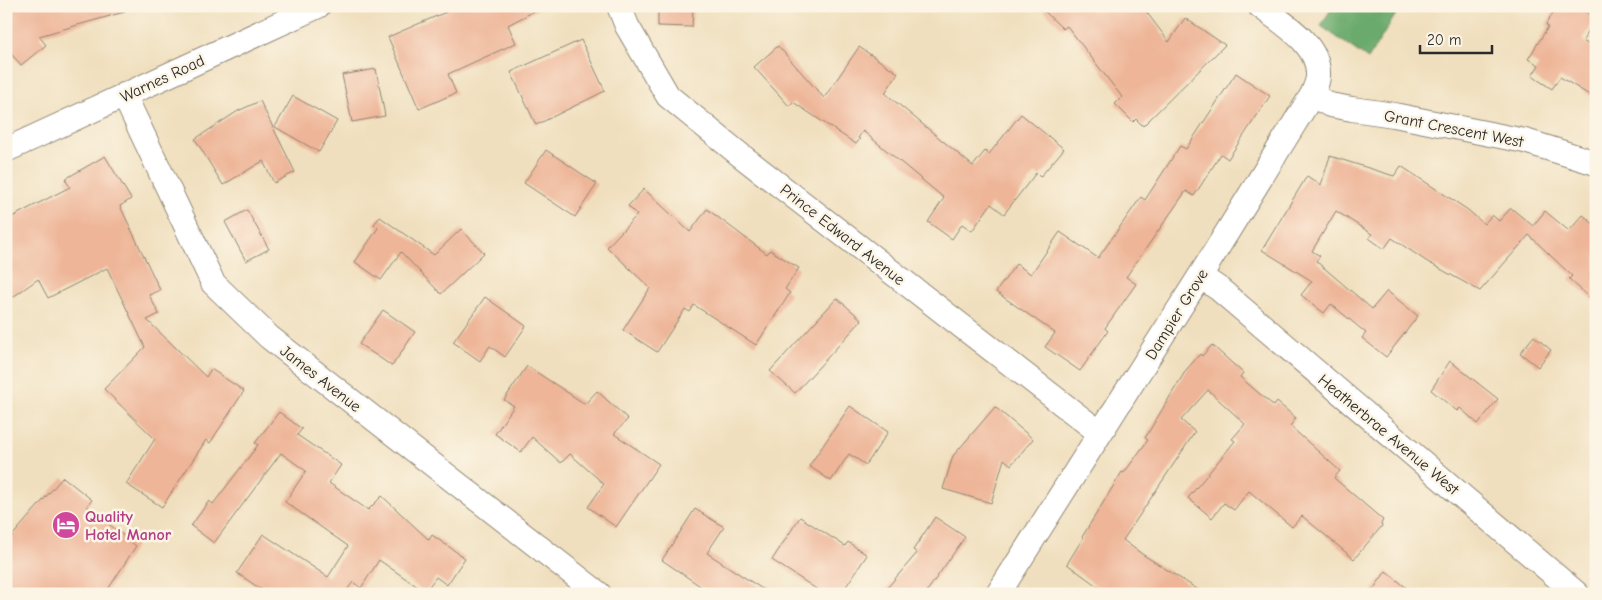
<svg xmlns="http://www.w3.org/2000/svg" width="1602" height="600" viewBox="0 0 1602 600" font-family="'Comic Neue',sans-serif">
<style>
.forest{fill:#6baa6c;stroke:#4b6a4c}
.building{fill:#eeb598}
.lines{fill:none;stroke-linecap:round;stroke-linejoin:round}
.minor-casing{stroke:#8e8574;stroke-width:26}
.minor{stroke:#fff;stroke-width:24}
.labels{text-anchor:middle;stroke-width:5;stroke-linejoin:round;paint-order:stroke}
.street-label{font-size:16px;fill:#2b2b2b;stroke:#fcf5e5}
.hotel-label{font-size:16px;font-weight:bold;fill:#b23c85;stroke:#fcf5e5;text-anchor:start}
</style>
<rect width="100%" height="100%" fill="#fcf5e5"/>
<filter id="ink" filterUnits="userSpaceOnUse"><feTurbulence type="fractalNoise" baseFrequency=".02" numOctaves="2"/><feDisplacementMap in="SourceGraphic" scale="10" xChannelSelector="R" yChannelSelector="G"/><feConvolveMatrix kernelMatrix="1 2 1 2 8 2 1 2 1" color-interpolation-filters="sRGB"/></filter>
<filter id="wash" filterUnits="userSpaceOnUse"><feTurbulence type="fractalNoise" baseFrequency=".0096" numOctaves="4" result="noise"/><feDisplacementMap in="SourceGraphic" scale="20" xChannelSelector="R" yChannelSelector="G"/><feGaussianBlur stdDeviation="1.12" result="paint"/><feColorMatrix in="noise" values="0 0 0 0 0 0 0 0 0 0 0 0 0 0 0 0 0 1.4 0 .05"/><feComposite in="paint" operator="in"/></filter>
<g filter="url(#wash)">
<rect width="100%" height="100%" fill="#f0dfbe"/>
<path class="forest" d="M1333,6H1401L1368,59L1321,26Z"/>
<g id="blocks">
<path class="building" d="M6,6H123L124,12L39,36L46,45L21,65L6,48Z
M444,6H544L508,25L516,43L448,74L456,93L419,109L388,37L446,12Z
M658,6H693L692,27L658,26Z
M1039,6H1142L1169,42L1185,18L1225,45L1143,126L1136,119L1133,122L1115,104L1122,97L1067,26L1063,29Z
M1557,6H1577L1595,18L1583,41L1596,49V99L1560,77L1552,89L1532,76L1539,65L1528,59L1548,27L1546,24Z
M581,40L605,91L536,125L511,72Z
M778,46L824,98L859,47L898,73L885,93L973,166L985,151L989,154L1021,114L1064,149L1040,177L1036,173L1004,214L991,204L972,231L962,224L952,239L928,222L944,198L863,131L858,138L860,139L856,144L793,102L789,106L754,67Z
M376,69L385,116L352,122L342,75Z
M1236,73L1270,96L1228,159L1221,154L1194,196L1186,191L1126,277L1136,284L1105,328L1108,331L1080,371L1045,347L1055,333L996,292L1016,264L1031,274L1060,232L1098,258L1141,197L1145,200L1180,146L1186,149Z
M293,96L337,121L319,152L275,127Z
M260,101L295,172L274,183L263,161L223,185L195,139L238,111Z
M546,150L597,184L575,217L524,183Z
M105,156L131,199L120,206L160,290L149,295L159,314L147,320L206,377L211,369L244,391L210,443L206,440L162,507L126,484L155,439L104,389L145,347L107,268L48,298L38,279L6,302V220L70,187L65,179Z
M1330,156L1394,176L1401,166L1468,210L1484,224L1492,215L1499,221L1511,208L1533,226L1545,211L1569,231L1583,215L1596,226V303L1569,279L1572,276L1529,235L1480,291L1426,261L1392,238L1384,249L1369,238L1372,234L1336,211L1312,251L1320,256L1316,261L1372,309L1387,291L1418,316L1386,357L1362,338L1366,333L1331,304L1324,313L1301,295L1312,281L1262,250L1307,176L1321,185Z
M644,189L690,232L707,209L767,254L770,250L799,268L785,289L790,293L756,345L694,305L690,312L685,309L657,352L623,330L650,288L607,247L637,215L628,206Z
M247,210L269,249L246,261L225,222Z
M380,217L434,255L461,229L484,253L441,294L401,252L381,280L355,262L378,228L374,224Z
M485,297L526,326L505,357L490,346L480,361L453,342Z
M837,298L862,320L795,393L770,371Z
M383,310L415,332L392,366L359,344Z
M1534,336L1551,350L1538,367L1520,353Z
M1212,345L1243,373L1240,377L1274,406L1277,402L1296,418L1290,426L1340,471L1334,478L1383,520L1381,524L1382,526L1354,559L1302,516L1292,527L1249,491L1234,510L1224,503L1212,518L1188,498L1235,441L1232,439L1245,424L1208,390L1181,420L1195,432L1123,540L1142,554L1205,594H1108L1067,564L1083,538L1082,537L1122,472L1124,473L1148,440L1145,438L1186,370L1200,354L1202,356Z
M1450,361L1498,399L1478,424L1460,408L1457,411L1431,390Z
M527,366L585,404L597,391L628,419L614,434L659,464L616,527L588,507L604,484L570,454L561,463L532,437L521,452L495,434L514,406L504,400Z
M850,406L888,432L866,465L849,454L831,481L809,466Z
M995,407L1033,439L1011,465L1004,459L991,503L943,489L953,456Z
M279,412L302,429L297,435L341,465L329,483L368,510L382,496L429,540L432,535L465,558L447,585L436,577L425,592L379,560L361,588L353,582L347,590L353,594H268L237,573L263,534L328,577L348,546L285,502L306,471L281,453L214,543L191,526L209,501L213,504L258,445L255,443Z
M63,477L92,500L87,506L136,546L105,594H6V543Z
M695,509L724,527L707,553L770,594H712L662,560Z
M800,517L845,546L848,542L867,555L841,594H824L772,560Z
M935,517L965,537L925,594H882L917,553L913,550Z
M1386,571L1414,594H1370Z"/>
</g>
</g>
<g filter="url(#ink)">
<use href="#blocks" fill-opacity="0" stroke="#8e8574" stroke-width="1"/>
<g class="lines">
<defs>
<path id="minor" d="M619,6L627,26L668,96L739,154L1100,433
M124,95L213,283L269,337L599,594
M1312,95L1330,105L1352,109L1394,115L1525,141L1596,163
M6,150L318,6
M1200,276L1219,289L1577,594
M998,594L1200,276L1312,95C1314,90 1318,82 1318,76C1320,44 1282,23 1260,6"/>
</defs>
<use href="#minor" class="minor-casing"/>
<use href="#minor" class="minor"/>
</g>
</g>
<defs>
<symbol id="hotel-disc" viewBox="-11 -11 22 22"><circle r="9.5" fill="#d1479c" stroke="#fcf5e5"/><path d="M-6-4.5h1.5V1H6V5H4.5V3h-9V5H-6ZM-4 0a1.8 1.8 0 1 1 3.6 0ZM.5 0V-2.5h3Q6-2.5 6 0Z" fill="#fff"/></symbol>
</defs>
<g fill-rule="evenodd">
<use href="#hotel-disc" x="50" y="509" width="32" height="32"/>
</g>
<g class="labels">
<g class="street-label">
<text transform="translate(162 78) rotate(-25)" y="6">Warnes Road</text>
<text transform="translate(1454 128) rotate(11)" y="6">Grant Crescent West</text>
<text transform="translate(843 234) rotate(38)" y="6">Prince Edward Avenue</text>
<text transform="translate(1176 314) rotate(-58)" y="6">Dampier Grove</text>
<text transform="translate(321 378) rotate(38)" y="6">James Avenue</text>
<text transform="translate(1389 434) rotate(40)" y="6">Heatherbrae Avenue West</text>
</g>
<g class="hotel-label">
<text x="85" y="522">Quality<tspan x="85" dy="18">Hotel Manor</tspan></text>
</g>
</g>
<rect width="1602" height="600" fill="none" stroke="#fcf5e5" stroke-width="25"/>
<path d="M1420 45v8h72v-8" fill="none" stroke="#2b2b2b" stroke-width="2.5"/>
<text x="1427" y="45" font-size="15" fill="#2b2b2b" stroke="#fcf5e5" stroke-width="4" paint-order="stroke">20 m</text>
</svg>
